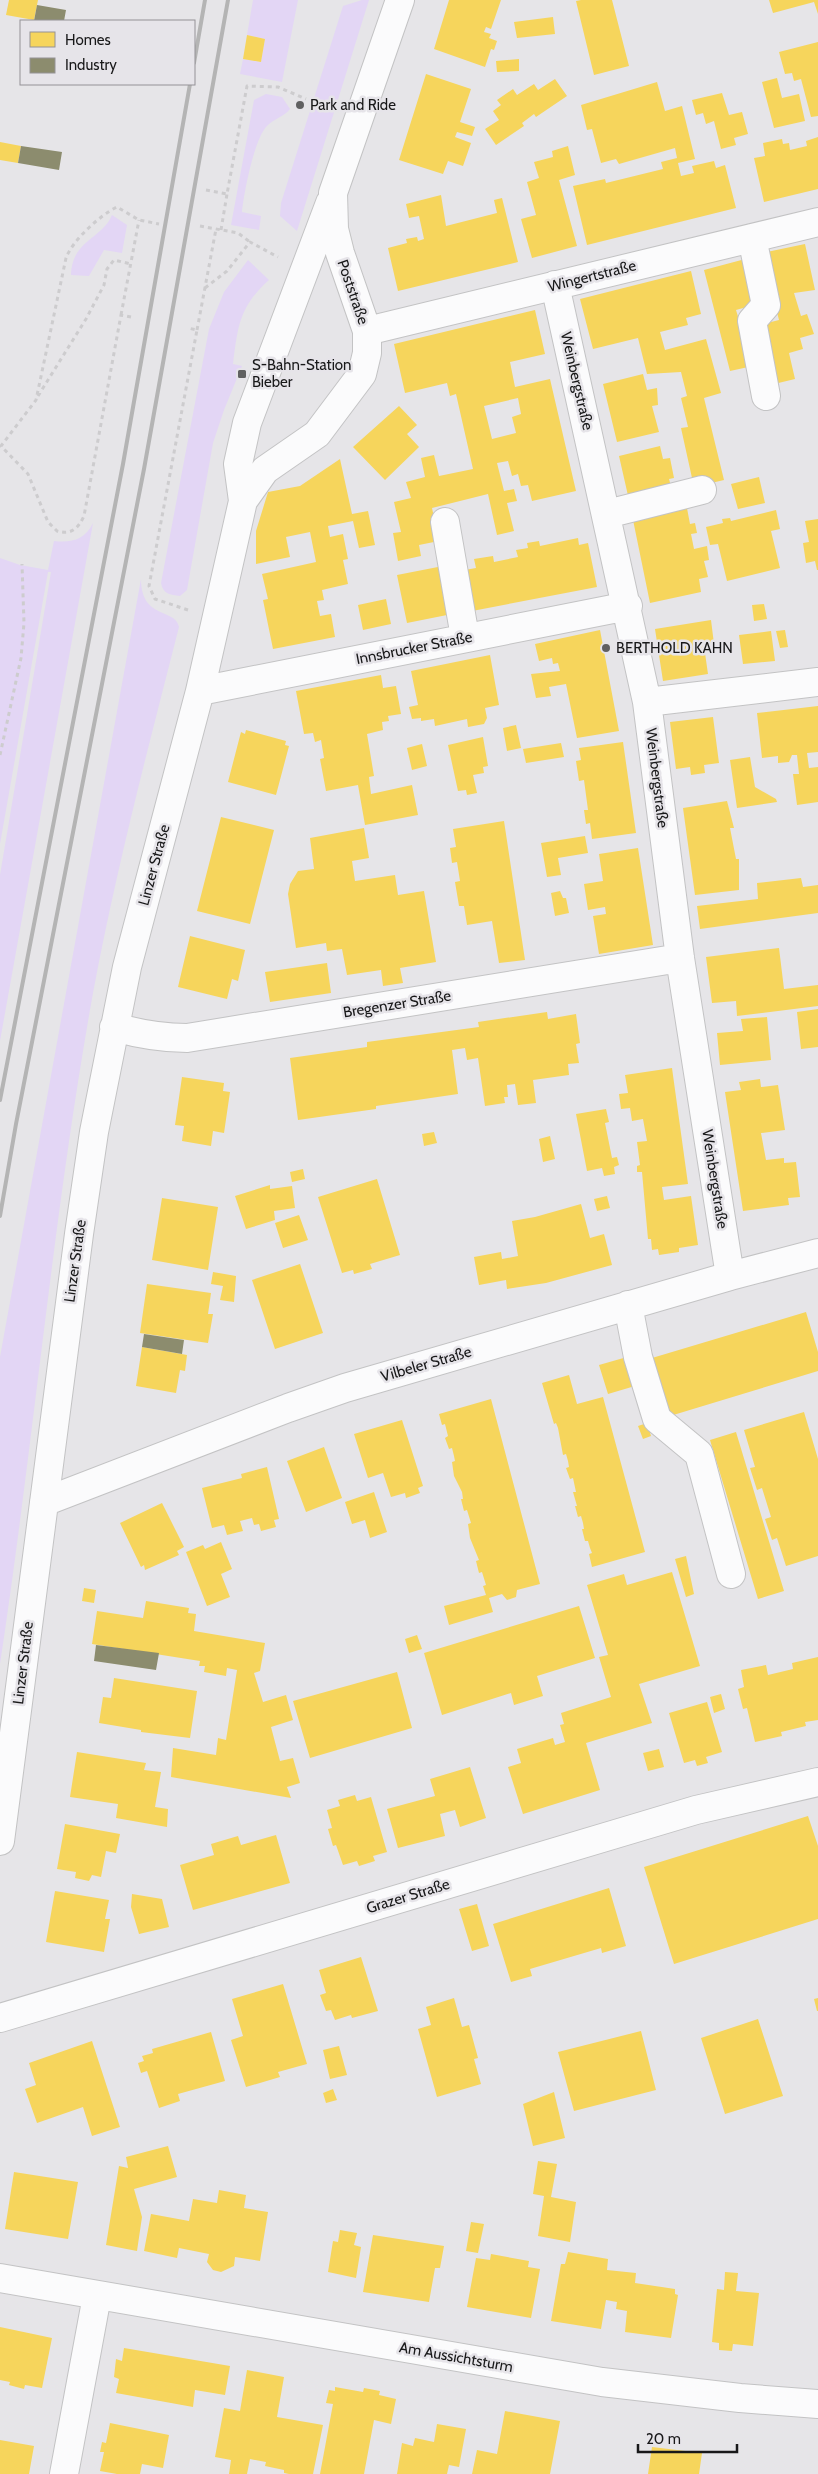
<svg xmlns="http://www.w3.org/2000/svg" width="818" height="2474" viewBox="0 0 818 2474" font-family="Cabin,sans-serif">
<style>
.green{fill:#e3d6f5}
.homes{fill:#f6d55c;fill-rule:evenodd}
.industry{fill:#8c8c6e}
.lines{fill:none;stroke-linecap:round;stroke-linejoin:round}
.minor-casing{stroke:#c3c3c4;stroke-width:30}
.path{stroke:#cdccce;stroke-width:3;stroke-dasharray:4 4;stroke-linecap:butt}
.minor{stroke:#fbfbfc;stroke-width:28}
.rail{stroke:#b4b4b4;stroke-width:4}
.poi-dot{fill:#606061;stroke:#e6e4e9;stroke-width:2}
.labels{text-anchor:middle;stroke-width:5;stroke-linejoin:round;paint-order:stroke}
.poi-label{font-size:15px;fill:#181819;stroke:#e6e4e9;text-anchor:start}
.street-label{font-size:15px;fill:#181819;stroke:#e6e4e9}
</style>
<rect width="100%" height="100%" fill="#e6e5e8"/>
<path class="green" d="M253,0H298L282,82L240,74L243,59L261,62L265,39L247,35Z
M362,0H369L297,231L280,216L281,203L343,6Z
M266,94L282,97L290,109C285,116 273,119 266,127C254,141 244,192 242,212L261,216L259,230L231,225L254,100Z
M112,215L127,225L122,253L104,250L89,276L71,275C72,240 102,239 112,215Z
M248,260L269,280C239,307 238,326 233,364L242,366L224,410L213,443L187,590L180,596C170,595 163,594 161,583L209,329L224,292Z
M93,523L0,1041V875L51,572H48L0,844V558L20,565L48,570L54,541C71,543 85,540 93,523Z
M141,579C141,620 176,608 179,627C148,748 116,870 93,993C53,1215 34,1440 0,1664V1357Z"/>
<path class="homes" d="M9,0H38L34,20L6,15Z
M449,0H501L491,29L486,27L484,32L491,34L489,38L497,41L494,50L491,49L485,67L434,49Z
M581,0H612L629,66L594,75L576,1Z
M769,0H818V14L814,2L773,13Z
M553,17L555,34L517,38L514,22Z
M247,35L265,39L261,62L243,59Z
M818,42V116L811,117L801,79L794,81L792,73L785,74L779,52Z
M519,59V71L497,72L496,61Z
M426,74L471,89L460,122L475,127L472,136L457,132L455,137L471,143L463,166L448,161L443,174L399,160Z
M777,78L782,98L799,94L805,121L774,128L762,82Z
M555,79L567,96L536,117L534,114L522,123L524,126L496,145L485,129L499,120L493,111L501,105L497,100L513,89L517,95L534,84L538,90Z
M657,82L665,111L682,106L695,159L678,163L681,176L694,173L692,166L714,161L716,168L725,165L736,208L587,245L573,186L605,179L606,183L663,169L661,162L677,158L675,148L619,164L616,159L601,163L592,129L587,130L581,105Z
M722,93L729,115L742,112L748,134L734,138L736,145L721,149L714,121L706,124L703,113L696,115L692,100Z
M818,137V189L764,202L754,158L765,156L763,143L782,139L783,144L789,143L790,150L807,146L806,141Z
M0,142L21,146L18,163L0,160Z
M568,146L575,175L559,180L577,246L532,258L521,219L536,215L527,182L539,178L534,162L553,157L552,151Z
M441,195L446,226L497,213L494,200L502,198L518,262L398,291L388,248L407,243L406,239L417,237L418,241L424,239L419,216L409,218L406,204Z
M805,244L815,290L794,293L801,316L807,314L814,334L800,338L803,349L789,353L795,379L770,385L763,324L779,320L762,253Z
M749,258L761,303L736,310L753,366L730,371L704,270Z
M691,271L701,314L686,318L688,325L660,332L665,350L706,339L721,393L704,398L724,480L694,487L681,428L688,427L681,398L687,396L681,372L647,374L638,338L593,349L580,299Z
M535,310L545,354L510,362L515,387L550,379L576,491L532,501L528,485L521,486L518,474L512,476L508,461L497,463L504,491L514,489L517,501L507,503L514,531L497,535L488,494L432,508L439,541L419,545L421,556L398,561L393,533L401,532L394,502L411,498L406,482L425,477L421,458L434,455L439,476L473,469L456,394L450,396L447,383L405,393L394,344ZM518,398L521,414L512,417L516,433L492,439L484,406Z
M643,374L647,390L657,388L658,405L652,406L659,432L617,442L603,384Z
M399,406L417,425L407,434L419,447L385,480L353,447Z
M660,446L663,459L670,458L674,478L669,479L672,490L629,500L619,456Z
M340,459L352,514L368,511L375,545L359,548L353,521L328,526L330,537L343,534L348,559L343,560L348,584L322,590L324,600L317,601L320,616L331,614L335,637L273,649L263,600L268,599L262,574L316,562L310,532L286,537L290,557L256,564V531L268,492L300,486Z
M759,477L765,503L738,509L731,484Z
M686,503L690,524L695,523L697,533L691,534L694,549L707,546L709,560L704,561L708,577L699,579L701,592L650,603L632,515Z
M776,510L780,529L771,531L780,568L727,581L718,544L710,545L706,527L723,523L722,519L730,518L731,521Z
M818,519V570H817L815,561L806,563L803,543L809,542L805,521Z
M578,538L579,545L588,543L597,587L467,612L459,571L476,568L474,559L493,556L494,562L518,557L516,550L528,548L527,543L539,541L540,546Z
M443,566L451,609L447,615L407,623L397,575Z
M386,599L391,624L363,630L358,605Z
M764,604L767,619L754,621L752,605Z
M711,620L714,644L704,646L708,674L663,681L655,629Z
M600,630L619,731L577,738L566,684L549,687L551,696L536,698L531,674L560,671L558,663L553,664L552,658L539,661L535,644Z
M785,630L788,647L780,648L776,631Z
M771,631L775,661L743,664L739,635Z
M490,655L499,705L485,708L487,718L484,724L468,727L467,719L435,726L434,719L421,721V718L412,719L409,707L418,705L411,671Z
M381,675L383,688L396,686L401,714L388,716L389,721L382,722L383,730L367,734L374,776L369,777L371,794L412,785L418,815L365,825L358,785L326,791L320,759L324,758L321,740L315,742L313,733L304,734L296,691Z
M818,706V752L807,753L809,768L818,767V802L797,805L793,774H799L797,755H792L789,762L778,763V756L762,758L757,713Z
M713,717L719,763L704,765L705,773L691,775L690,767L676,769L670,722Z
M516,725L521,748L507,751L503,728Z
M246,730L286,741L285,745L289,746L276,795L228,782L241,732L245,734Z
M483,737L488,766L483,767L484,773L473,775L477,793L467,795L466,790L458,791L448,745Z
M623,742L636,833L592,839L590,823L586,824L584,810H588L584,780L579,781L576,761L581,760L579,748Z
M561,743L564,757L526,763L523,749Z
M422,744L427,766L412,770L407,748Z
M750,757L755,787L776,799L777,802L737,808L730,760Z
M727,801L734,828H730L736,859H739V890L695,895L683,808Z
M221,817L274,830L250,924L197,911Z
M504,821L525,960L499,963L492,921L467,925L464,906H459L455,882L460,881L457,862L452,863L450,848L456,847L453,829Z
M364,828L369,858L352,861L355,881L395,875L398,895L424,891L436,962L400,968L403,983L383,986L381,970L347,975L342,949L327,951L326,943L296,948L288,894L290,884L298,871L314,869L310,838Z
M585,836L588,853L558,858L561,875L547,877L541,843Z
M638,848L653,945L599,954L593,916L606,914L605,907L588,910L584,884L603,881L599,854Z
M801,878L803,887L818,885V913L700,929L697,906L758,899L757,883Z
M560,891L563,898H566L569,913L555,916L551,893Z
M190,936L245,950L238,981L232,979L227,999L178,987Z
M779,948L784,989L818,985V1006L737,1016L736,1001L712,1003L706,957Z
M327,963L331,993L270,1002L265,972Z
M818,1009V1047L801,1049L797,1012Z
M547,1012L548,1019L576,1014L580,1043L576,1044L579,1063L568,1064L569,1075L533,1080L536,1103L518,1105L515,1084L507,1085L508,1097H504L505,1103L485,1106L478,1058L467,1060L465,1048L452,1050L458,1094L376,1106V1109L298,1120L290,1058L367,1047V1042L479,1027L478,1022Z
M767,1017L771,1060L720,1065L717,1033L743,1031L741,1019Z
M672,1068L688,1184L662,1187L664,1200L691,1196L698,1245L679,1248V1252L659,1255L658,1249L652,1250L651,1239H648L642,1172H637V1166L640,1165L637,1142L647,1141L643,1119L632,1121L630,1108L621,1109L619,1094L628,1093L625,1075Z
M182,1077L224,1083L223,1091L230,1092L224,1133L213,1131L211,1146L182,1141L184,1126L175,1125Z
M760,1079L761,1087L778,1085L785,1130L761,1133L766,1160L784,1158V1163L796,1162L800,1197L788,1198L789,1205L743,1211L725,1092L741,1090L739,1082Z
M606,1109L609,1122L605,1123L612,1158L617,1157L619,1165L614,1167L615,1174L604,1176L602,1168L587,1171L576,1114Z
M434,1132L437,1143L424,1146L422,1134Z
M550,1136L555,1159L543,1162L539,1139Z
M303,1169L305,1179L292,1182L290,1172Z
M377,1179L400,1255L370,1264L372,1269L354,1274L353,1270L342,1273L318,1197Z
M270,1185V1189L292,1186L295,1208L274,1211L275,1220L246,1229L235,1196Z
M607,1196L610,1208L597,1211L594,1199Z
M162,1198L218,1207L208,1270L152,1260Z
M581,1204L590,1238L604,1234L612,1265L546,1283L507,1289L506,1280L479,1285L474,1257L501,1252L502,1259L518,1256L512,1221L535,1217Z
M299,1215L308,1240L283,1248L275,1223Z
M300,1264L323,1333L275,1349L252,1280Z
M213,1272L236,1276L234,1302L220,1300L223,1286L211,1284Z
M147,1284L211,1293L208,1314H213L208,1343L140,1333Z
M806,1312L818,1352V1371L670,1416L652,1358Z
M142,1347L187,1355L185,1371L180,1370L176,1393L136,1386Z
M627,1357L635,1386L608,1394L599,1365Z
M569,1375L577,1404L603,1397L645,1552L592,1567L589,1554L592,1553L590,1548L588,1541H585L582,1529H584L583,1523L581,1516L578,1517L575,1506H577L573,1492H576L573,1478L570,1479L566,1468L569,1467L568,1461L566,1454L563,1455L558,1428L556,1423L554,1424L542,1383Z
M491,1399L540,1584L517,1590L516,1597L507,1600L502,1594L489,1598L493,1612L449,1625L444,1606L486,1595L483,1586L486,1585L482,1572L479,1573L476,1561L479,1560L470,1538L468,1524L471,1523L467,1510L464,1511L461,1499H463L462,1492L454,1476L452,1462L455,1461L454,1456L452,1448L449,1449L445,1438L448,1436L445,1424L442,1425L439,1414Z
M804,1412L818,1459V1556L786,1566L777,1538L772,1540L765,1519L771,1517L762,1488L757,1490L750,1468L755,1467L744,1430Z
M402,1420L423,1486L418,1488L420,1493L406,1498L405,1493L391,1497L383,1473L368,1478L354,1434Z
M647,1423L651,1436L643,1439L638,1426Z
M736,1432L784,1591L758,1599L710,1440Z
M324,1447L342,1498L306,1512L287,1461Z
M267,1467L279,1519L274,1520L276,1527L261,1531L259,1524L254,1525L252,1518L240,1521L243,1531L227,1535L224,1525L212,1528L202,1488L242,1478L241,1474Z
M374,1492L387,1532L370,1538L365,1520L352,1524L345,1502Z
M162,1503L184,1547L177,1551L179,1555L145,1570L144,1565L141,1567L120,1523Z
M221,1542L232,1569L221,1574L230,1597L207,1606L186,1552L203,1545L205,1549Z
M686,1556L694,1594L686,1597L675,1559Z
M672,1572L700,1666L639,1684L652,1723L586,1743L600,1790L523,1814L508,1767L521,1763L517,1749L553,1738L555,1745L565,1742L560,1725L564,1724L561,1713L611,1697L599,1657L608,1655L587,1585L624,1574L627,1585Z
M84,1588L96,1590L94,1603L82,1601Z
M146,1601L189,1608L188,1613L196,1614L194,1631L265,1643L260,1671L254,1673L263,1702L286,1695L293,1720L271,1727L280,1761L293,1758L300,1783L287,1787L291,1798L171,1777L173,1748L216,1755L218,1738L226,1740L237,1670L227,1668L226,1676L204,1672L205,1666H199L200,1661L92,1644L97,1611L143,1618Z
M579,1606L595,1658L537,1676L543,1696L514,1705L511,1693L442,1715L424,1653Z
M417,1635L422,1649L409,1653L405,1639Z
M818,1657V1720L805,1722L806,1726L781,1732L782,1736L755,1742L747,1708L743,1709L738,1689L744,1687L741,1670L766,1665L768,1675L793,1669L792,1663Z
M397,1672L412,1728L310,1758L293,1701Z
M114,1678L197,1691L190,1738L141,1732V1730L99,1723L103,1697L111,1698Z
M721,1694L725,1709L714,1713L710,1697Z
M707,1702L722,1752L706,1757L708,1763L697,1766L695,1760L684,1763L669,1713Z
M659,1749L664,1767L648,1771L643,1753Z
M77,1752L146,1763L144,1770L161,1772L155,1807L168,1809L167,1827L116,1818L118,1804L70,1797Z
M470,1767L486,1818L460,1827L455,1810L440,1814L445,1836L398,1848L387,1809L435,1796L430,1779Z
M355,1795L357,1801L371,1797L387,1852L373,1856L375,1861L359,1866L357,1861L343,1865L336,1845L333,1846L328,1829L332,1828L327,1810L340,1806L338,1800Z
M808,1816L818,1846V1919L674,1964L644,1867Z
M65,1824L120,1834L116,1853L106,1851L101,1877L92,1875L89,1881L75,1878L76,1872L57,1869Z
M276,1835L290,1883L193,1910L180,1865L214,1855L211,1844L238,1836L241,1845Z
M609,1888L626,1946L602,1953L601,1948L530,1969L532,1976L511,1982L493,1924Z
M55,1891L109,1900L105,1919H110L104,1952L46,1942Z
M132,1894L162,1899L169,1927L139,1934L131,1907Z
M477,1904L489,1946L472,1951L459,1909Z
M361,1957L378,2011L352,2018L351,2015L335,2020L331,2010L326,2011L320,1995L326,1993L319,1970Z
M283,1984L307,2064L278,2072L280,2077L246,2087L231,2040L243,2036L232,1999Z
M454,1998L462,2027L469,2025L478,2058L474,2059L481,2084L437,2097L418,2029L431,2025L426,2007Z
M818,1998V2011H817L814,1999Z
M758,2019L783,2096L725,2114L701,2038Z
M641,2031L656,2090L574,2111L558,2052Z
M211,2032L225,2081L178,2094L180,2101L159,2108L147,2071L141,2073L138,2063L144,2061L142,2056L153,2053L152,2049Z
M92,2041L120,2127L92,2136L83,2107L37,2123L25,2089L36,2085L29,2063Z
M339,2046L347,2075L330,2079L323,2050Z
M333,2089L337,2100L326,2103L323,2093Z
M554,2092L565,2138L533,2146L523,2104Z
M168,2146L177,2177L134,2189L142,2217L137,2251L106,2245L119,2166L128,2168L126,2157Z
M538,2161L557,2164L551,2197L576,2202L570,2242L538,2236L544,2196L533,2194Z
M14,2172L78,2182L68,2239L5,2229Z
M219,2190L246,2195L244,2208L268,2212L260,2261L235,2257L234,2266L221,2272L213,2270L207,2262L209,2254L179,2248L177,2258L144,2251L151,2214L189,2221L193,2199L217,2203Z
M471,2222L484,2224L478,2253L466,2251Z
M340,2230L357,2233L354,2245L361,2247L356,2278L328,2272L333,2241L338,2242Z
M373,2235L444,2246L440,2268H435L429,2302L363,2292Z
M568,2252L608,2259L607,2270L636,2273L635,2283L675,2289V2294L678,2295L671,2338L625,2332L627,2311L616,2309L617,2302L606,2300L601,2329L551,2321L561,2264H565Z
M491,2254L529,2261L528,2267L540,2269L531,2318L467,2307L476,2258L490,2260Z
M725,2272L738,2273L736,2291L759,2293L753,2346L733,2344L732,2351L719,2350V2343L712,2342L717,2289L724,2290Z
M0,2327L52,2338L42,2388L25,2385L24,2389L9,2385L10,2382L0,2380Z
M124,2348L230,2366L225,2395L195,2390L193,2407L116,2393L119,2379L114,2377L116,2359L122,2361Z
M247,2370L284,2377L277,2417L323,2425L313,2474H289L284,2473V2470L265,2466L266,2462L250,2459L247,2474H229L231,2460L215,2457L224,2408L240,2411Z
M335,2387L363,2392L364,2388L380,2391L379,2395L396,2399L391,2424L374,2420L364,2474H320L333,2404L326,2403L329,2390L335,2391Z
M505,2411L560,2421L550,2474H472L477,2450L497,2454Z
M110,2423L169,2435L163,2468L142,2464L140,2474H117L100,2471L104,2452H100L102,2442L106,2443Z
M437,2424L466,2429L459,2467L449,2465L447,2474H397L402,2443L413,2446L415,2438L434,2442Z
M0,2440L34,2446L29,2474H0Z
M652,2447L702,2453L699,2474H648Z"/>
<path class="industry" d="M37,5L66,10L64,21H34Z
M21,146L62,152L59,170L18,163Z
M144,1334L184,1340L182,1354L142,1347Z
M96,1645L159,1653L156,1670L94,1661Z"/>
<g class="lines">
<defs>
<path id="minor" d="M752,238L766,305L752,321L766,396
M555,285L647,702L680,958L730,1276
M367,331L818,222
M243,501L238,464L247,423L330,203
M607,514L702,490
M445,522L465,637
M200,691L628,606
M647,702L818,682
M114,1027C139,1034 161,1038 187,1038L680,958
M628,1305L638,1357L657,1419L699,1454L731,1574
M44,1502L288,1408L345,1388L730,1276L818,1253
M0,1841L79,1234L94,1132L127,967L200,691L243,501L265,470L317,434L362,374L367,353V331L340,253L334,229L333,193L400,0
M0,2018L696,1810L818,1782
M0,2278L602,2382L740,2398L818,2404
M64,2474L97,2296"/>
</defs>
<use href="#minor" class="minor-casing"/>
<path class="path" d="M206,190L227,194L247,86L278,87L306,99
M200,226L238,233L250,242
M221,230L227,194
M205,288L227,271L250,242L278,257
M121,315L139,220
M131,317L121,315L84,516C78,529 71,535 57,531L48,522L28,474L1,446L36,400L66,258C72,241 100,215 117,207L139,220L159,224
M197,330L216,229
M38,396L86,319L104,285L107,269L114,260L131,264
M188,610L155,599L149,586L197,330L188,328
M0,755L21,658L24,623L22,564"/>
<use href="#minor" class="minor"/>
<path class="rail" d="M194,63L205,0
M0,1100L123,464L190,84
M0,1216L16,1124L144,469L228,0"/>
</g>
<g class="poi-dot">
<circle cx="300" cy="105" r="5"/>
<rect x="237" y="369" width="10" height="10" rx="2.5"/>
<circle cx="606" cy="648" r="5"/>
</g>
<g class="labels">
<g class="poi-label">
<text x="310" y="110">Park and Ride</text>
<text x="252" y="370">S-Bahn-Station<tspan x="252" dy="17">Bieber</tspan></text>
<text x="616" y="653">BERTHOLD KAHN</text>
</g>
<g class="street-label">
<text transform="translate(592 276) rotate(-14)" y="5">Wingertstraße</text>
<text transform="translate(353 292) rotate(71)" y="5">Poststraße</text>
<text transform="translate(577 381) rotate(77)" y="5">Weinbergstraße</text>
<text transform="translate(414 648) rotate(-11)" y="5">Innsbrucker Straße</text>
<text transform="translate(657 778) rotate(83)" y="5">Weinbergstraße</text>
<text transform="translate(154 865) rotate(-75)" y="5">Linzer Straße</text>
<text transform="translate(397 1004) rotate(-9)" y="5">Bregenzer Straße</text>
<text transform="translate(715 1179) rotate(81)" y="5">Weinbergstraße</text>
<text transform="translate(75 1261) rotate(-82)" y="5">Linzer Straße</text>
<text transform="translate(426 1364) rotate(-16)" y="5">Vilbeler Straße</text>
<text transform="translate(23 1663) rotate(-83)" y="5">Linzer Straße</text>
<text transform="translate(408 1896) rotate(-17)" y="5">Grazer Straße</text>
<text transform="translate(456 2357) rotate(10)" y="5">Am Aussichtsturm</text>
</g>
</g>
<rect x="20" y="20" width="175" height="65" fill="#e6e4e9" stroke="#949296"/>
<rect x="30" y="32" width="25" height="15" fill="#f6d55c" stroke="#949296"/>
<text x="65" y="45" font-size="15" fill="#181819">Homes</text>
<rect x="30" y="58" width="25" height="15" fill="#8c8c6e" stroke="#949296"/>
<text x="65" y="70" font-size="15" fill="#181819">Industry</text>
<path d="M638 2444v8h99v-8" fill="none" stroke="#181819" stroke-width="2.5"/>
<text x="646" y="2444" font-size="15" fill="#181819" stroke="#e6e4e9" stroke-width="4" paint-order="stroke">20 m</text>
</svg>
